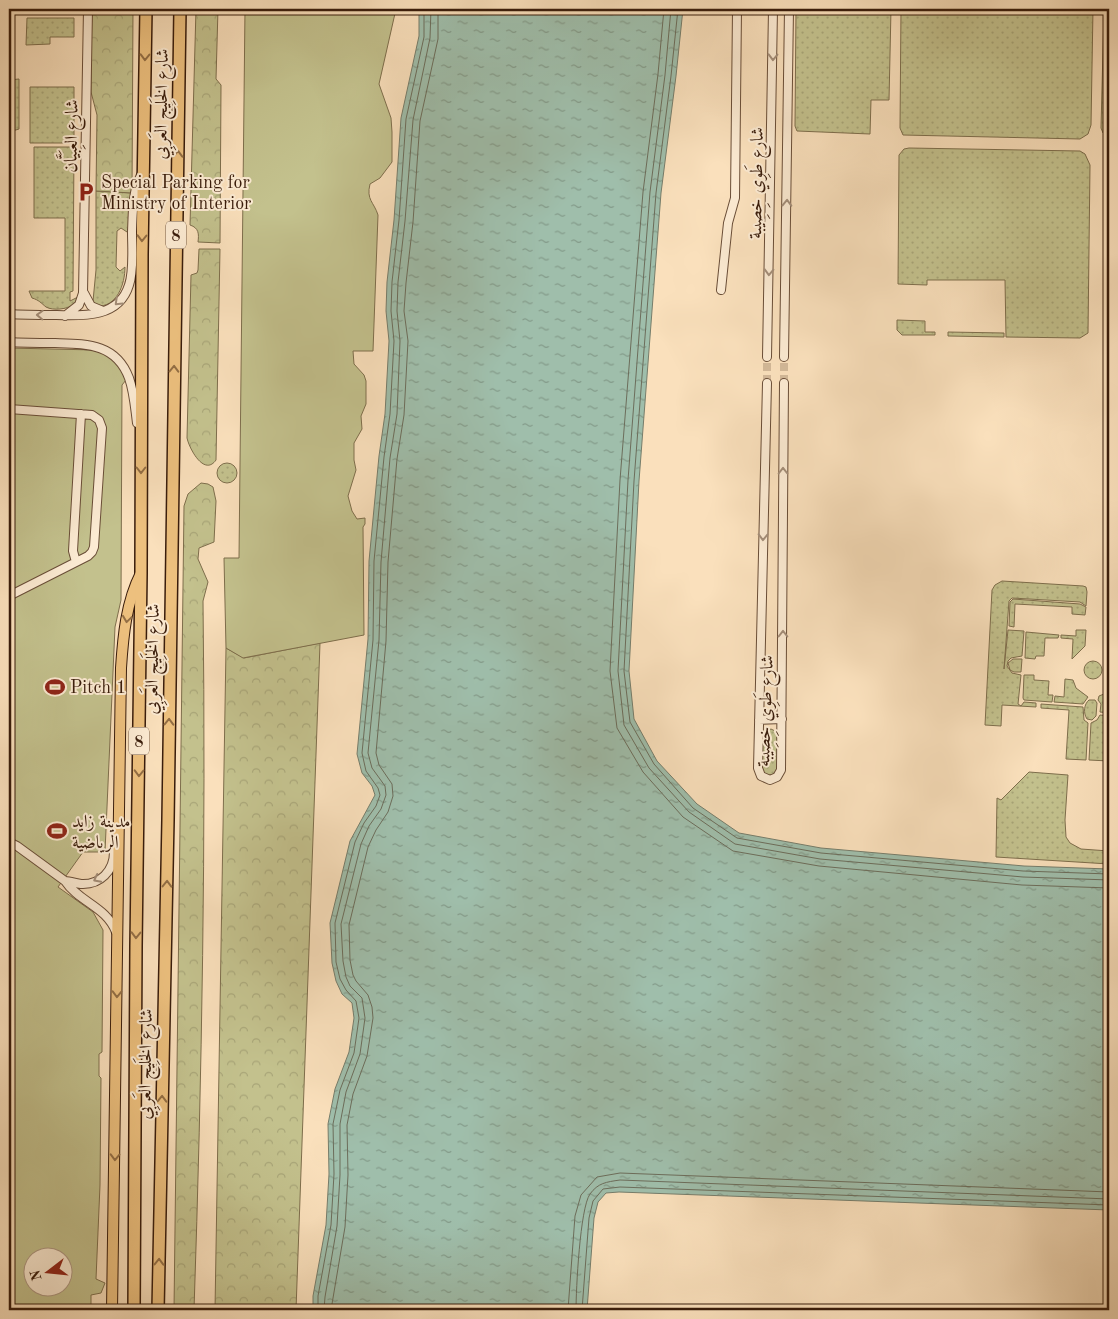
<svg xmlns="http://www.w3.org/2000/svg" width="1118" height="1319" viewBox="0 0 1118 1319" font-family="'Old Standard TT',Amiri,serif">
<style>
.grass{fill:url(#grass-dots);stroke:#7e6e4c}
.forest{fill:url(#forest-crowns);stroke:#7e6e4c}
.green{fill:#c3c18d;stroke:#7e6e4c;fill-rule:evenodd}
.water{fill:url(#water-ripples);stroke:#767d6b}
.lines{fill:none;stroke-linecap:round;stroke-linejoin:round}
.shore{stroke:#6c6d5b;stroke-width:1}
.minor-tunnel{stroke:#d3b999;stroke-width:8;stroke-dasharray:8 4;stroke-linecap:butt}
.minor-casing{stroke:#694d37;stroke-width:10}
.major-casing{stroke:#391c0b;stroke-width:12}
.highway-casing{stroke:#391c0b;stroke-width:14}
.minor{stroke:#fcebd3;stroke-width:8}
.major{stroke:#edc07e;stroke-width:10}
.highway{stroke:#edc07e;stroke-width:11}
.oneway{stroke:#936e44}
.oneway2{stroke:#a48e79}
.labels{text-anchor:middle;stroke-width:4;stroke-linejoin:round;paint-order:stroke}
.shield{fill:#fcebd3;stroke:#745a47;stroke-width:1}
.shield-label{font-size:16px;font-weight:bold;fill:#391c0b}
.street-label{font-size:18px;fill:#391c0b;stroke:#fcebd3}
.poi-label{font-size:18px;fill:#391c0b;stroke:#fcebd3;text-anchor:start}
</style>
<defs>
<pattern id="grass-dots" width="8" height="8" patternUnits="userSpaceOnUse" patternTransform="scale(1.25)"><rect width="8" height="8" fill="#c3c18d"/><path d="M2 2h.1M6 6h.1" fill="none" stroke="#a8a578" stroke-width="1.8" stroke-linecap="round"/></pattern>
<pattern id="forest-crowns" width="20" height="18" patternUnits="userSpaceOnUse" patternTransform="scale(1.25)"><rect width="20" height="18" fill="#c3c18d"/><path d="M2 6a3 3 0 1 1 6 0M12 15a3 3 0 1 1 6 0" fill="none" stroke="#a8a578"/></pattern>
<pattern id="water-ripples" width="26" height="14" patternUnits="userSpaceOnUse" patternTransform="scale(1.25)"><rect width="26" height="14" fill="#9fbeab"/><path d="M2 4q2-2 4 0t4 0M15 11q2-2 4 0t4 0" fill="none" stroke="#839a89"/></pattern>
</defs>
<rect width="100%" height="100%" fill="#fae0bc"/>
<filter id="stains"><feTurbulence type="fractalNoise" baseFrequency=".004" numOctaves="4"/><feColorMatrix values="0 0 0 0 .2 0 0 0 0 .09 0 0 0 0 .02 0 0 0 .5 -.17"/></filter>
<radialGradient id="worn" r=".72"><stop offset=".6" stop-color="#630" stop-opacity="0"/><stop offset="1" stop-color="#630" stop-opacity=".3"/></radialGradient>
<path class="grass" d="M796,9H891L889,100H871L870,134L797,131L795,126Z
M901,9H1093L1091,125L1088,134L1080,139L903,135L900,128Z
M1104,9H1109V139L1103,133L1101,128Z
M27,18H74V37H50V44L26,45Z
M19,79V129L9,132V80Z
M30,87H74V143H30Z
M34,147H74L73,291L70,292V301L78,297L74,305C67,309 53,311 46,307C41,303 39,300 32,298L29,291H65V218H34Z
M909,148L1080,151L1085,154L1090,165L1088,333L1080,338L1006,337L1005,280H927V285L898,284L899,155L904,149Z
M96,191L132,193L131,220L127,232L121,228L117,231L116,267L120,271L125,267C125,284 117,308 96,306L93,301L96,270Z
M897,320L925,321V332H935V335H902L897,330Z
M948,332L1004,333V337L948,336Z
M217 473a10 10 0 1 1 20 0a10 10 0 1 1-20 0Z
M1002,581L1083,586L1086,587L1087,592L1086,606L1080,602L1012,598L1009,601L1004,669L1008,630L1024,631L1022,656L1011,658L1008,661L1007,666L1012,673L1021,675L1018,704L1021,706L1024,702L1036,703V707L1002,705L1001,726L985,725L992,590L995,585Z
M1013,599L1080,604L1086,607L1085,615L1072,614V607L1015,604L1014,627L1009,626L1010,602Z
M1076,630H1086L1085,646L1072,659L1073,639L1061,638V635L1076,636Z
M1026,632L1059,635L1058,638H1045L1044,656H1036L1035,659L1025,658Z
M1013,659H1022L1021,672H1014L1010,670L1008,663Z
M1084 670a9 9 0 1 1 18 0a9 9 0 1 1-18 0Z
M1024,675H1034V680L1049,681L1048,695H1053L1052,702L1024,700L1023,698Z
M1065,679L1073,680L1076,688L1088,697L1083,704L1054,702L1055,696L1064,697Z
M1109,692V713L1100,712L1101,704L1098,700L1099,696Z
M1089,700H1095L1097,703L1096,716L1092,720L1087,719C1083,713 1084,704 1089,700Z
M1041,704L1083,707L1084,720L1088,723L1086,760L1066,759L1069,710L1041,708Z
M1100,715L1109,716V761L1089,760L1091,723L1097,720Z
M771,729L779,733L780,767L777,773L767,776C754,768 761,746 762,733Z
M1107,770L1109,771V838H1104Z
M1029,772L1068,775L1065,820L1066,837L1070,843L1081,849L1109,851V864L996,857L997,798L1001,800Z"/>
<path class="forest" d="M91,9H133L132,193L96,191L97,115L91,92Z
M196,9H218L216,79L221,85L220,243L198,242C199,234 199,228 190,225Z
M199,249H220L216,460C204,477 189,448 187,438L191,275L197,273L198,270Z
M201,483L208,484L213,487L216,501L214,542L199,548L198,559L208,582L203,601C206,837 202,1074 194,1310H174L184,506L188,494Z
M320,643L296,1310H215L226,648L244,658Z"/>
<path class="green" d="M245,9H396L379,84L391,118L392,132V162L380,178L370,184C366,200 374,202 378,215L373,351H353L354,364L364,375L366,381V404L361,416L362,429L354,443V460L356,470L348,496L352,511L357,519L365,518V524L363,527L364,635L243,658L226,648L224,558H239Z
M9,348L95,350C112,356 118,363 126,380L122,385L121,600L115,627L105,852H83L58,887L93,912L103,930L102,1052L99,1054V1076L101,1078L100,1185L96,1279L105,1283L101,1293L91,1295V1310H9ZM32,1256H62V1286H32Z"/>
<path class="water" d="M419,9H683L676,76L661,193L639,481L629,671L634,719L657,761L697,804L739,833L821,848L1024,866L1109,869V1210L619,1192L606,1193L598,1202L594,1218L587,1310H313V1296L326,1225L329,1174L328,1124L335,1089L349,1052L354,1018L352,1003L342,994L336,981L332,963L330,923L350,841L375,795L372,786L362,773L357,754L368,639L369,561L379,456L385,414L389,341L386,311L387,282L394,220L401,118L419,36Z"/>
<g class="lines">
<path class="shore" d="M664,9L658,74L643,192L620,480L610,671L617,728L643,772L683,817L733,851L819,866L1022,885L1109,888
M671,9L665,75L650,192L628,480L618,671L624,725L649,768L689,812L735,844L820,859L1023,877L1109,880
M678,9L671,76L656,193L634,481L624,671L630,722L654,764L693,808L737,838L821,853L1023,871L1109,874
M318,1310V1296L331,1225L334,1174L333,1124L340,1090L354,1053L359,1018L356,1001L346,990L340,979L336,962L335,923L355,842L364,823L376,806L380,795L378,788L366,771L362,753L373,640L374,561L384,457L390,414L394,341L391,311L392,282L399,220L406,119L424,37V9
M324,1310L325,1297L337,1226L340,1175V1124L346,1092L360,1054L365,1018L362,998L350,986L346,977L343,961L341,924L361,844L369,826L381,809L386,795L385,786L372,768L368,753L379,640L381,562L390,458L397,414L400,341L397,311L398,282L405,221L413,120L430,38L431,9
M331,1310L345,1227L348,1175L347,1125L353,1094L367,1056L373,1018L372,1007L368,995L356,981L353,975L350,960L349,925L368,847L376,830L388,812L393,796L392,784L379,765L376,753L386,641L388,562L397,459L404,415L408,341L404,311L406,283L413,222L420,121L438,39V9
M568,1310L575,1216L581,1195L597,1177L620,1173L1109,1192
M576,1310C576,1290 580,1208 590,1194C598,1183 606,1182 620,1180L1109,1199
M582,1310L589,1218L593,1201L603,1189L620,1187L1109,1205"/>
<path class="minor-tunnel" d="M767,383V357
M784,383V357"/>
<defs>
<path id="minor" d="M721,290L728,223L735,198L737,9
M84,293L91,306L103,311
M9,314C24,315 39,315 55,315C83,316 119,318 129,285C134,271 132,247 132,232C133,212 132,193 141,175
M65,316L79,305L83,293L88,9
M9,342C24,343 40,343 55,343C86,344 116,343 129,378C134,392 135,408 137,423
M767,357L773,9
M784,357L789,9
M767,383L758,768L761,776L770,780L777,777L781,770L784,383
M9,409L92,415L99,420L102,428L94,547L92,552L88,556L9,596
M76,562L73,551L81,414
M759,720L782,719
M9,842L17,846L65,881C79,902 107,907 116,932
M65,881C70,881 75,883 81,884C100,885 114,871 114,852"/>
<path id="major" d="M112,1310L121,668C123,637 126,602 141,573"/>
<path id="highway" d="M134,1310L136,946L141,573L142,254L146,9
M158,1310L168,820L180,9"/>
</defs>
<use href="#minor" class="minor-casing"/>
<use href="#major" class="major-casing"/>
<use href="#highway" class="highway-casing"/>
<use href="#minor" class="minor"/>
<use href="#major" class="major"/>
<use href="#highway" class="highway"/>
</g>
<defs><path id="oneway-chevron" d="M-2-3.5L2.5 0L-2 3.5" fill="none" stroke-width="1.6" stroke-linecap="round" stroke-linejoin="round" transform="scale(1.25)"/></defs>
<g class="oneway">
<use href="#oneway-chevron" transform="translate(145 57) rotate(91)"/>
<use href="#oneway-chevron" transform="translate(178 154) rotate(-89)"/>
<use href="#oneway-chevron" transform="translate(142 238) rotate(91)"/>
<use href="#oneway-chevron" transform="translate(174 369) rotate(-89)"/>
<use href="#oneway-chevron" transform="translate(141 470) rotate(90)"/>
<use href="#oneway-chevron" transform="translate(127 619) rotate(98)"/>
<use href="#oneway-chevron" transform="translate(169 722) rotate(-89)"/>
<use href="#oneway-chevron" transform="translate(139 773) rotate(91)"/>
<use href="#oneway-chevron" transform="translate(167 884) rotate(-89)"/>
<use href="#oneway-chevron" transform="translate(136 935) rotate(91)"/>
<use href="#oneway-chevron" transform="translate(117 994) rotate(91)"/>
<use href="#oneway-chevron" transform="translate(162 1099) rotate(-89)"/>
<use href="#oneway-chevron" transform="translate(115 1157) rotate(91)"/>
<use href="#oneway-chevron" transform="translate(159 1262) rotate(-89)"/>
</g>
<g class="oneway2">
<use href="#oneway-chevron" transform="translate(773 57) rotate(91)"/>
<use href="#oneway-chevron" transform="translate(787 203) rotate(-89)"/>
<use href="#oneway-chevron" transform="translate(769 272) rotate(92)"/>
<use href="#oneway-chevron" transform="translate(118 302) rotate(136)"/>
<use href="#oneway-chevron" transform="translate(40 315) rotate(-178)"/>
<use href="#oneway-chevron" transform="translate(783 471) rotate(-90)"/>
<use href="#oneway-chevron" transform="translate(763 537) rotate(91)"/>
<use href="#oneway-chevron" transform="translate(783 634) rotate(-90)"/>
<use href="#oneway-chevron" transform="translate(97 879) rotate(153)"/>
</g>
<defs>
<symbol id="parking-bare" viewBox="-9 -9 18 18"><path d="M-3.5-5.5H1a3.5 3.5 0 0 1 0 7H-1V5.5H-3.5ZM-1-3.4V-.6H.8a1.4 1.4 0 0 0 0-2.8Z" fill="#8f2418" stroke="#fcebd3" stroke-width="2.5" paint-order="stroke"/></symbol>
<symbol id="stadium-bare" viewBox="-9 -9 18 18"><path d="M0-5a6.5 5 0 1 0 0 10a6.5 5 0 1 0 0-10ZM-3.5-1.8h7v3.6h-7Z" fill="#8f2418" stroke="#fcebd3" stroke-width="2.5" paint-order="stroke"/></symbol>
</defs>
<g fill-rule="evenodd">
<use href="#parking-bare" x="72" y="178" width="28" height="28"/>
<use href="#stadium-bare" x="41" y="673" width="28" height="28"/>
<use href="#stadium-bare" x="43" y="817" width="28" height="28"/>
</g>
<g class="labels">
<g class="shield">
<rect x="166" y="221.5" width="20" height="27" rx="4"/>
<rect x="129" y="727.5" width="20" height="27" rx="4"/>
</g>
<g class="shield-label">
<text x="176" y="241">8</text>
<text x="139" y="747">8</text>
</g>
<g class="street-label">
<text transform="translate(161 104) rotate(-89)" y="6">شارع الخَلِيج العَربِي</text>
<text transform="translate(71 136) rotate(-89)" y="6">شارع العِبَيَّان</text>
<text transform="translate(756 183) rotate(-89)" y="6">شارع طَوِي خِصِيبة</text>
<text transform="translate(152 659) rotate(-89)" y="6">شارع الخَلِيج العَربِي</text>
<text transform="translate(765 711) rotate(-88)" y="6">شارع طَوِي خِصِيبة</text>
<text transform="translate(145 1064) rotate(-89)" y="6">شارع الخَلِيج العَربِي</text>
</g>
<g class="poi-label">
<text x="101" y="188">Special Parking for<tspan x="101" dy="21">Ministry of Interior</tspan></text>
<text x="70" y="693">Pitch 1</text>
<text x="72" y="827">مدينة زايد<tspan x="72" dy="21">الرياضية</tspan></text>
</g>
</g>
<rect width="1118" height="1319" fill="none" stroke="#fae0bc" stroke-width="30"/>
<rect x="10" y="10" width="1098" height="1299" fill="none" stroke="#391c0b" stroke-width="2.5"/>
<rect x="15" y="15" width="1088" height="1289" fill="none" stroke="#391c0b"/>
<g transform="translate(48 1272) rotate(254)"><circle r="24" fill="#fcebd3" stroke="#ae9883"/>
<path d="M0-4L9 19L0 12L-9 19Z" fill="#8f2418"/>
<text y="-8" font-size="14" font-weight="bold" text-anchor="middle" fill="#391c0b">N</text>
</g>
<rect width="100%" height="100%" filter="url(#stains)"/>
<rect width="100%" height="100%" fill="url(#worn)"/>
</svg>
